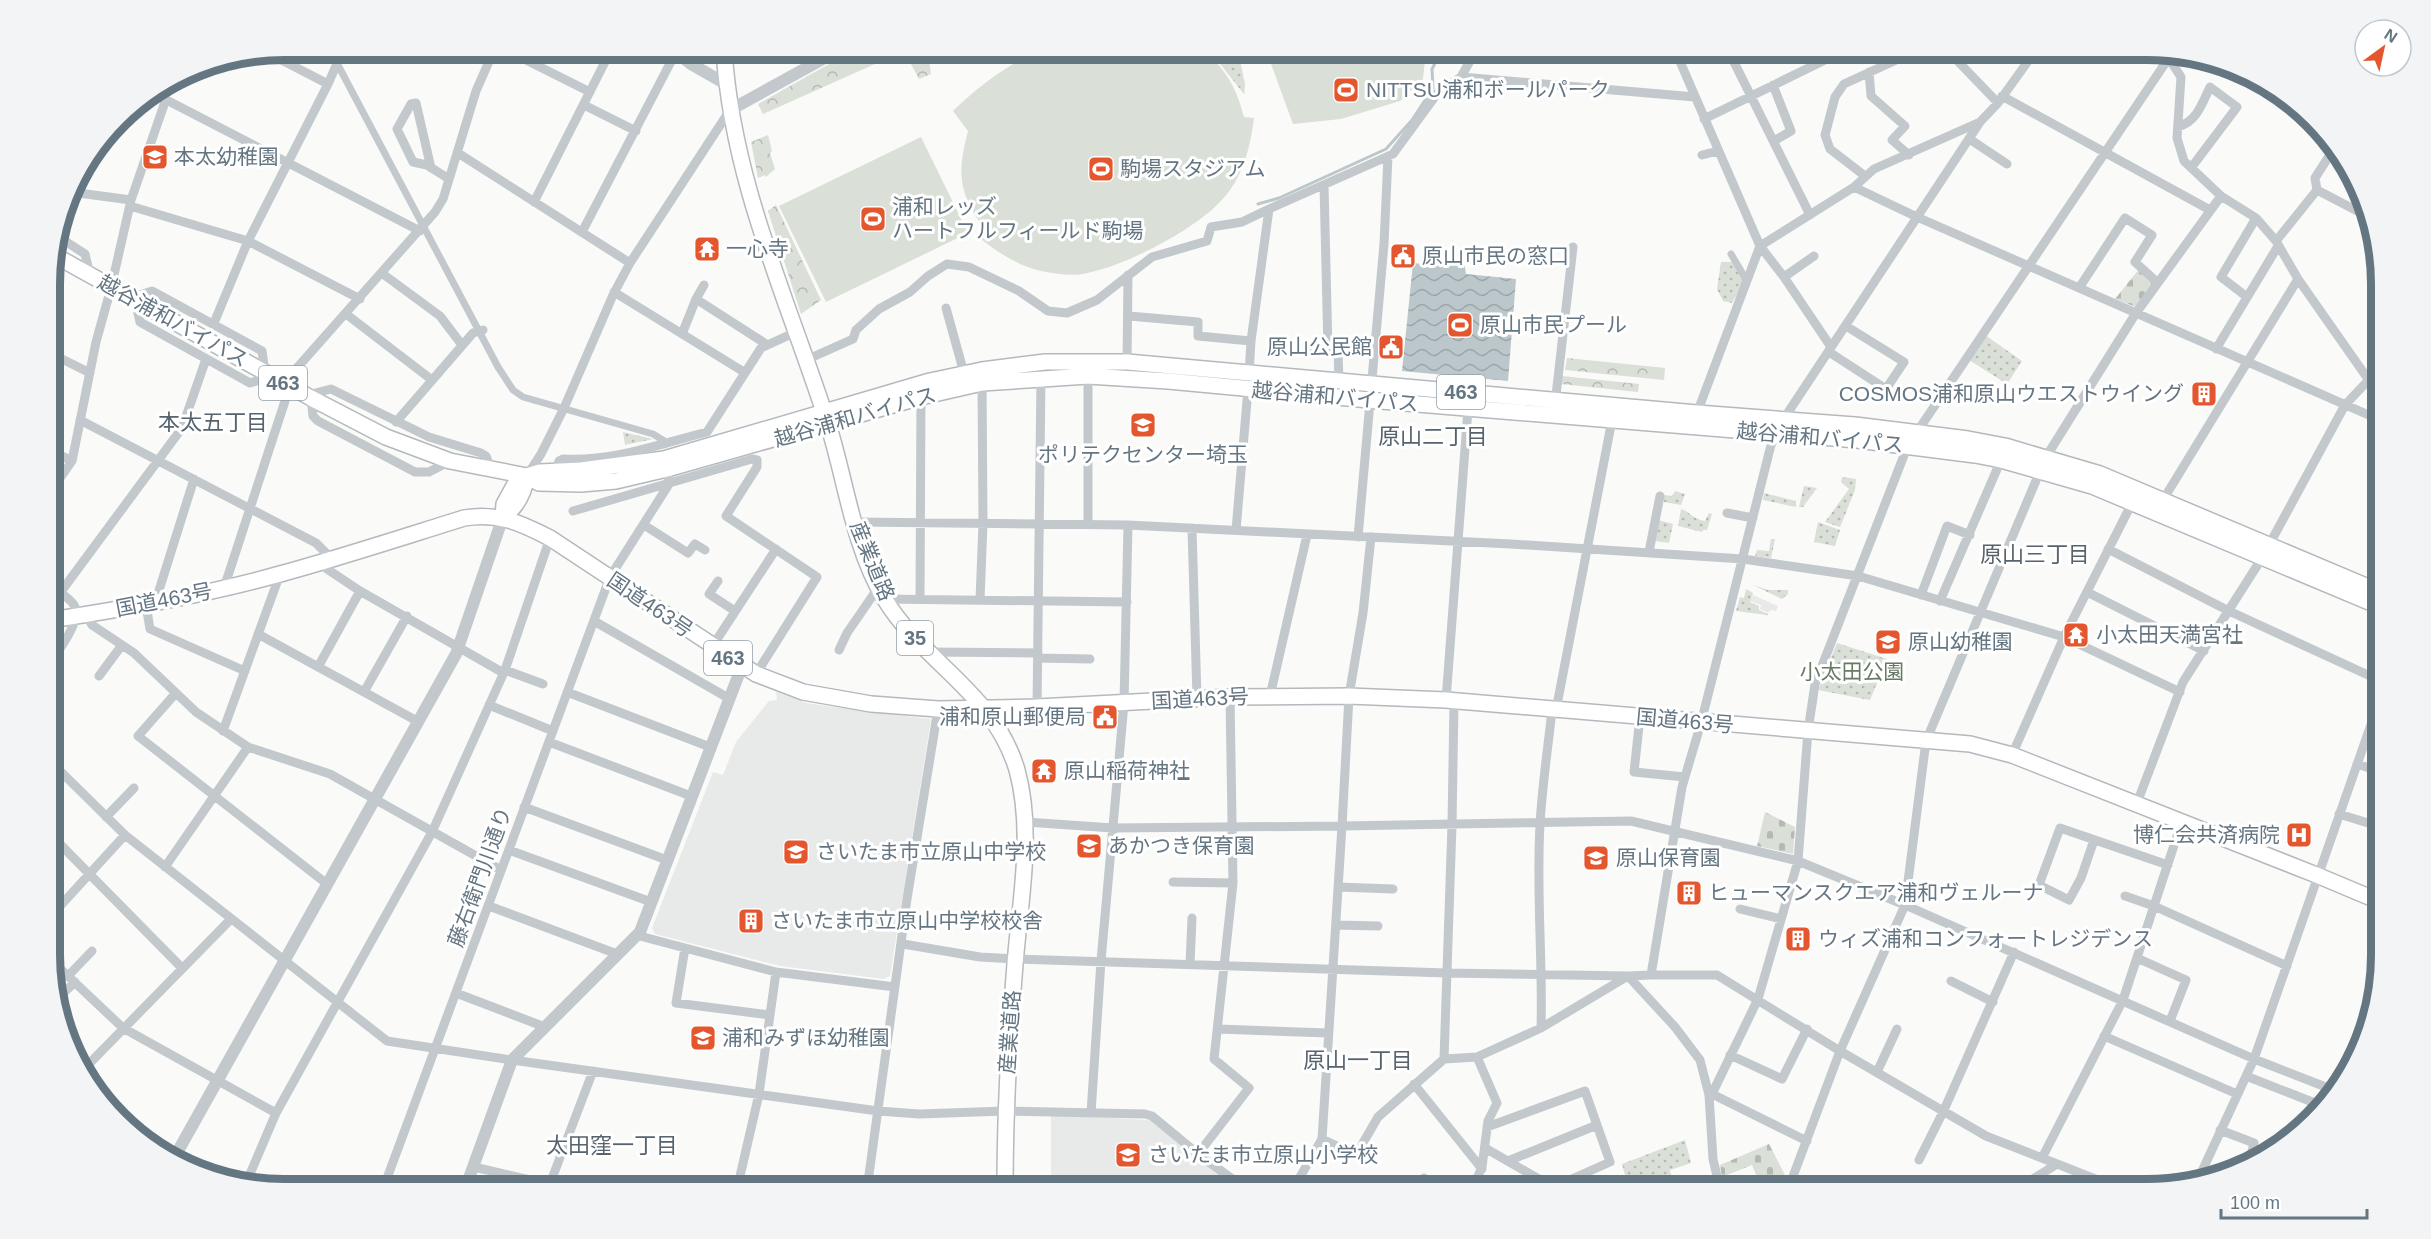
<svg xmlns="http://www.w3.org/2000/svg" width="2431" height="1239" viewBox="0 0 2431 1239" font-family="Arial,'Noto Sans JP',sans-serif">
<style>
.built{fill:#e8e9e9}
.forest{fill:url(#forest-crowns)}
.cemetery{fill:url(#cemetery-stones)}
.park{fill:url(#park-dots)}
.pitch{fill:#dadfd7}
.water{fill:url(#water-waves)}
.lines{fill:none;stroke-linecap:round;stroke-linejoin:round}
.stream{stroke:#bbc7cb;stroke-width:3}
.primary-casing{stroke:#b5babe;stroke-width:18}
.trunk-casing{stroke:#b4b9bd;stroke-width:18}
.pedestrian{stroke:#c3c8cc;stroke-width:7}
.minor{stroke:#c3c8cc;stroke-width:9}
.tertiary{stroke:#c3c8cc;stroke-width:12}
.primary{stroke:#fff;stroke-width:15}
.trunk{stroke:#fff;stroke-width:15}
.labels{text-anchor:middle;stroke-width:6;stroke-linejoin:round;paint-order:stroke}
.shield{fill:#fff;stroke:#939fa8;stroke-width:1.5}
.shield-label{font-size:20px;font-weight:bold;fill:#657683}
.poi-label{font-size:21px;fill:#657683;stroke:#fff;text-anchor:start}
.street-label{font-size:21px;fill:#657683;stroke:#fff}
.park-label{font-size:21px;fill:#687a64;stroke:#fff}
.neighbourhood-label{font-size:22px;fill:#57646e;stroke:#fff}
.rim{fill:none;stroke:#657683;stroke-width:8}
</style>
<defs>
<pattern id="forest-crowns" width="20" height="18" patternUnits="userSpaceOnUse" patternTransform="scale(1.5)"><rect width="20" height="18" fill="#dadfd7"/><path d="M2 6a3 3 0 1 1 6 0M12 15a3 3 0 1 1 6 0" fill="none" stroke="#b4b9b4"/></pattern>
<pattern id="cemetery-stones" width="16" height="16" patternUnits="userSpaceOnUse" patternTransform="scale(1.5)"><rect width="16" height="16" fill="#dadfd7"/><path d="M2 7V4a2 2 0 0 1 4 0v3zM10 15v-3a2 2 0 0 1 4 0v3z" fill="#b4b9b4"/></pattern>
<pattern id="park-dots" width="8" height="8" patternUnits="userSpaceOnUse" patternTransform="scale(1.5)"><rect width="8" height="8" fill="#dadfd7"/><path d="M2 2h.1M6 6h.1" fill="none" stroke="#b4b9b4" stroke-width="1.8" stroke-linecap="round"/></pattern>
<pattern id="water-waves" width="16" height="10" patternUnits="userSpaceOnUse" patternTransform="scale(1.5)"><rect width="16" height="10" fill="#bbc7cb"/><path d="M0 5q4-4 8 0t8 0" fill="none" stroke="#9ca6aa"/></pattern>
</defs>
<rect width="100%" height="100%" fill="#fafaf8"/>
<path class="built" d="M1753,595L1778,606L1776,611L1771,610L1768,613L1760,609L1761,605L1750,601Z
M776,692L806,703L834,707L931,719L890,976L884,979L780,966L655,934L652,928L713,772L723,775L736,742L769,701L777,700Z
M1051,1114L1161,1121L1248,1189H1051Z"/>
<path class="forest" d="M854,50H949L929,60L931,74L919,79L904,51L763,114L758,104Z
M768,135L772,151L770,153L775,169L766,177L765,175L758,178L751,142Z
M776,205L821,300L801,314L768,211Z
M1567,358L1665,368L1664,380L1565,370Z
M1562,376L1639,384L1638,392L1561,384Z"/>
<path class="cemetery" d="M2140,268L2154,282L2136,307L2115,299Z
M1765,812L1795,827L1793,854L1757,846Z
M1769,1144L1786,1177L1761,1187L1752,1165L1722,1177L1720,1165Z"/>
<path class="park" d="M1209,50H1238L1245,85L1244,94Z
M1721,262H1733L1744,282L1732,303L1723,301L1717,289Z
M1985,335L2022,361L2007,384L1969,360Z
M623,432L653,439L625,445Z
M1842,477L1856,479L1855,490L1840,527L1825,522L1849,489L1841,482Z
M1804,486L1817,488L1803,507H1799Z
M1675,491L1685,494L1681,505L1664,502V495L1672,496Z
M1764,493L1796,501V507L1763,500Z
M1681,509C1692,513 1691,518 1705,521L1709,513L1712,514L1707,530H1703L1702,532L1678,526Z
M1658,520L1673,524L1669,543L1655,541Z
M1818,522L1840,530L1835,546L1814,542Z
M1771,539H1775L1771,558L1755,556L1757,550L1769,551Z
M1753,585L1768,590H1788V594L1782,599Z
M1746,589L1753,593L1750,602L1759,606V610L1768,614L1767,615L1736,611L1740,597L1744,598Z
M1837,643L1887,659L1870,700L1818,690Z
M1685,1140L1691,1163L1670,1170L1674,1189H1629L1622,1164Z"/>
<path class="pitch" d="M1041,50H1205C1227,73 1236,86 1244,117L1254,118C1250,148 1243,179 1220,202C1191,232 1125,266 1083,274C1073,276 1057,274 1046,272C1019,267 999,253 978,237L985,230C958,192 957,174 968,131L953,111C979,86 1008,64 1041,50Z
M1266,50H1426L1423,79L1400,101L1341,119L1293,124Z
M921,137L968,233L826,302L779,206Z"/>
<path class="water" d="M1443,251L1463,252L1466,274L1516,279L1508,381L1402,371L1413,263L1440,266Z"/>
<g class="lines">
<path class="stream" d="M1823,50H1824
M1258,204L1279,198L1386,149L1412,120L1433,88L1432,69L1442,50"/>
<defs>
<path id="primary" d="M724,50C732,181 788,300 828,424C846,481 853,546 884,598C923,663 994,692 1017,770C1034,832 1020,901 1015,964C1009,1039 1005,1114 1005,1189"/>
<path id="trunk" d="M54,255L311,398L386,437L450,461L527,476L539,483L581,484L616,481L667,469L921,397L982,383L1088,376L1168,381L1369,400L1857,440L1975,455L2001,460L2092,486L2381,607
M503,517L504,504L515,484L527,476L540,472L581,470L664,459L930,381L982,370L1045,362H1127L1697,413L1855,425L1968,439L2005,446L2100,474L2380,592
M503,517C517,507 524,493 527,476
M51,620C128,608 205,595 280,574C342,557 403,537 464,518C497,512 521,523 550,538L756,674L803,692L871,704L938,709L1037,707L1230,697L1349,696L1446,700L1970,744L2012,755L2319,876L2381,902"/>
</defs>
<use href="#primary" class="primary-casing"/>
<use href="#trunk" class="trunk-casing"/>
<path class="pedestrian" d="M330,50L498,367L513,390L523,397L653,434L666,442
M1731,254L1747,281"/>
<path class="minor" d="M506,50L590,92
M1675,50L1760,246L1784,277L1831,347
M1728,50L1810,215
M1947,50L1998,103
M268,53L328,84
M2166,54L2181,77L2177,138L2184,161L2221,196L2256,218L2276,241L2298,279L2368,379
M1733,57L1749,50
M1869,72L1871,96L1905,126L1892,140L1909,155
M1461,77L1695,97
M1773,85L1791,131L1774,141
M153,93L420,231
M2002,96L2210,210
M584,105L636,131
M1704,119L1831,57V50
M2178,127C2197,121 2202,104 2210,87L2237,107L2191,168
M1971,140L2007,164
M458,153L630,263
M1702,155L1718,151
M431,168L416,103L411,104L397,129L413,162L427,165L449,179
M1865,176L1830,149L1825,135L1835,97L1844,84L1918,50
M1324,185L1328,350
M1854,187L1874,169L1980,122
M2317,190L2315,178L2331,153L2332,143
M71,192L131,200
M534,202L611,50
M130,206L248,241L360,299
M582,232L676,52
M58,239H62L85,254L90,275
M2276,241L2317,190L2365,215
M383,274L440,316L462,345
M1784,277L1814,256
M2079,288L2125,218L2152,235L2135,262L2158,283
M614,292L744,372
M2247,297L2221,277L2256,218
M696,299L766,344
M946,308L964,373
M346,314L432,380
M1129,316L1198,322V336L1251,341
M214,323L248,241L328,84L343,50
M682,334L696,299L704,285
M1302,348L1338,351L1339,382
M2216,349L2278,246
M1829,352L1886,389L1904,362L1846,326
M50,353L90,373
M806,360L853,339L856,330L879,309L910,292L928,276L947,264L969,267L1019,291L1048,311L1067,313L1097,300L1152,257L1207,241L1211,227L1242,222L1269,209
M1127,362L1128,275
M265,372L262,351L152,291L131,298L137,309L140,322L250,383L272,376
M1249,374L1251,341L1269,209L1393,154L1439,91L1461,77L1476,50
M1088,376V524
M308,395L331,389L429,437L481,453L486,456L492,471
M311,398L313,416L318,421L415,472H429L450,461
M1555,404L1573,247
M1697,413L1760,246L1854,187L1917,217L2380,420
M80,420L316,543L331,558
M396,422L473,333L483,330
M1917,432L2168,59
M50,450L72,461
M556,471L559,461L563,459C612,462 660,444 707,432L761,348L796,332
M528,474L541,454L564,408L613,295L630,263L730,110
M51,491L72,461L96,342L111,288L131,200L166,99
M2163,500L2298,279
M573,511L752,459L757,460V467L726,516L817,577L756,674
M1727,513L1753,518
M855,522L1128,525L1511,544L1743,559L1858,576L2064,637L2180,692
M644,525L688,553L695,544L705,550
M1192,528L1197,698
M1236,530L1248,389
M1358,537L1384,244L1388,156
M1371,537L1363,613L1349,696L1342,826L1631,821L1798,861L1905,905L2254,1059L2336,1091
M2108,549L2229,611L2381,681
M1649,552L1660,496
M320,562L327,569L360,591L500,671L505,670L543,684
M718,581L709,594L735,611
M51,586C58,592 69,597 74,605C83,619 59,650 51,662
M224,588L285,401L288,385L296,369L435,212L443,199L476,91L494,50
M2087,592L2204,651
M60,593L182,428L206,359
M1921,595L1947,526L1970,535
M885,599L1127,602
M920,599L921,397
M980,600L983,523L982,383
M1940,601L2001,460
M155,603L194,479
M146,605L150,629L245,671
M86,615L92,625L134,653L196,712L248,747L330,774L501,870
M594,621L730,699
M258,634L417,721
M712,647L776,549
M839,650L847,633L878,588
M930,652L1038,653
M1038,658L1090,659
M318,667L360,591
M99,676L122,645
M364,692L407,616
M567,692L710,747
M175,694L138,736L327,884
M1270,696L1307,535
M1446,700L1468,409
M489,705L553,731
M1037,707L1041,378
M1556,710L1612,420
M1640,717L1634,772L1685,777
M223,731L280,574
M549,742L691,796
M2012,755L2064,637L2132,503
M51,762L125,835L387,1041L512,1060L878,1111L919,1114L1005,1111L1145,1114L1152,1116L1198,1154L1246,1189
M2357,764L2381,772
M2137,803L2183,682L2262,558L2345,405L2380,368
M524,807L667,860
M2339,814L2381,827
M106,817L134,788
M1026,822L1113,828L1342,826L1322,1139L1293,1189
M51,835L182,968
M2094,840L2081,878L2069,900L2039,885L2060,828L2168,865
M509,850L651,902
M165,867L248,747
M1173,882L1233,883
M1338,887L1393,889
M2125,896L2154,906L2287,966
M489,906L617,954
M1740,909L1781,919
M51,916L125,835
M1336,925L1378,926
M636,935L776,972L895,987
M903,944L980,957L1016,959L1447,973L1628,976
M685,948L676,1003L770,1015
M2137,958L2186,980L2170,1021
M51,960L123,1028L276,1113
M1190,964L1192,918
M1651,975H1717L1840,1051L1986,1136L2121,1189
M68,976L92,951
M1951,981L1993,1002
M456,993L545,1027
M55,1001L75,982
M1541,1028C1543,960 1536,892 1540,825C1542,786 1548,748 1552,710
M1218,1029L1328,1033
M2104,1036L2237,1094
M1730,1055L1782,1079L1807,1029
M1444,1059L1477,1057L1541,1028L1628,976
M82,1071L231,919
M1877,1072L1897,1029
M2246,1076L2325,1107
M1414,1084L1482,1169
M1712,1094L1807,1141
M1709,1095L1712,1094L1758,999L1798,861L1808,731L1815,684L1908,445
M1091,1113L1101,961L1124,703L1128,525
M1487,1127L1585,1091L1610,1162L1554,1187
M2220,1130L2254,1143L2249,1164
M1322,1139L1356,1155L1378,1117L1444,1059L1452,825L1454,702
M1485,1148L1556,1189
M1198,1154L1249,1088L1214,1059L1233,883L1230,697
M2042,1158L2123,1000L2182,821
M1919,1160L1944,1110L2014,952
M1508,1161L1597,1125
M474,1167L569,1189
M2201,1172L2218,1178
M247,1181L276,1113L432,832L505,670L550,538
M2197,1182L2254,1059L2381,696
M383,1189L610,577L669,484L667,469
M548,1189L593,1071
M737,1189L759,1094L776,972
M867,1189L907,899L938,709
M1415,1189L1424,1178
M1472,1189L1482,1167L1488,1121L1497,1103L1477,1057
M1720,1189L1713,1159L1709,1095L1700,1060L1675,1027L1628,976L1651,975L1682,787L1701,723L1771,445L1783,420L1980,122L1998,103L2036,50
M1769,1189L1792,1179L1840,1051L1905,905L1926,741L2046,457L2136,313L2221,196
M2017,1189L2057,1164
M2074,1189L2088,1176"/>
<path class="tertiary" d="M674,50L691,64L726,84
M730,110L839,50
M173,1160L456,654L503,517
M465,1189L512,1060L640,932L742,666"/>
<use href="#primary" class="primary"/>
<use href="#trunk" class="trunk"/>
</g>
<defs>
<symbol id="stadium-square" viewBox="-11 -11 22 22"><rect x="-9" y="-9" width="18" height="18" rx="4" fill="#e4572e" stroke="#fff"/><path d="M0-5a6.5 5 0 1 0 0 10a6.5 5 0 1 0 0-10ZM-3.5-1.8h7v3.6h-7Z" fill="#fff"/></symbol>
<symbol id="school-square" viewBox="-11 -11 22 22"><rect x="-9" y="-9" width="18" height="18" rx="4" fill="#e4572e" stroke="#fff"/><path d="M0-5L7-2L0 1L-7-2ZM-4 1L0 2.5L4 1V4Q0 6-4 4Z" fill="#fff"/></symbol>
<symbol id="temple-square" viewBox="-11 -11 22 22"><rect x="-9" y="-9" width="18" height="18" rx="4" fill="#e4572e" stroke="#fff"/><path d="M0-6L5-2H3V0L6.5 2.5H4V6H1.5V3h-3V6H-4V2.5H-6.5L-3 0V-2H-5Z" fill="#fff"/></symbol>
<symbol id="civic-square" viewBox="-11 -11 22 22"><rect x="-9" y="-9" width="18" height="18" rx="4" fill="#e4572e" stroke="#fff"/><path d="M-.6-6.5H3V-4.5H.6V-3L4-1V1h2V6H-6V1h2V-1L-.6-3ZM-1.2 2.5V6h2.4V2.5Z" fill="#fff"/></symbol>
<symbol id="building-square" viewBox="-11 -11 22 22"><rect x="-9" y="-9" width="18" height="18" rx="4" fill="#e4572e" stroke="#fff"/><path d="M-4-6H4V6H1V3H-1V6H-4ZM-2.5-4.3h1.7v1.8h-1.7ZM.8-4.3h1.7v1.8H.8ZM-2.5-1h1.7V.8h-1.7ZM.8-1h1.7V.8H.8Z" fill="#fff"/></symbol>
<symbol id="hospital-square" viewBox="-11 -11 22 22"><rect x="-9" y="-9" width="18" height="18" rx="4" fill="#e4572e" stroke="#fff"/><path d="M-5-5h3v3.5h4V-5h3V5h-3V1.5h-4V5h-3Z" fill="#fff"/></symbol>
</defs>
<g fill-rule="evenodd">
<use href="#stadium-square" x="1331" y="75" width="30" height="30"/>
<use href="#school-square" x="140" y="142" width="30" height="30"/>
<use href="#stadium-square" x="1086" y="154" width="30" height="30"/>
<use href="#stadium-square" x="858" y="204" width="30" height="30"/>
<use href="#temple-square" x="692" y="234" width="30" height="30"/>
<use href="#civic-square" x="1388" y="241" width="30" height="30"/>
<use href="#stadium-square" x="1445" y="310" width="30" height="30"/>
<use href="#civic-square" x="1376" y="332" width="30" height="30"/>
<use href="#building-square" x="2189" y="379" width="30" height="30"/>
<use href="#school-square" x="1128" y="410" width="30" height="30"/>
<use href="#temple-square" x="2061" y="620" width="30" height="30"/>
<use href="#school-square" x="1873" y="627" width="30" height="30"/>
<use href="#civic-square" x="1090" y="702" width="30" height="30"/>
<use href="#temple-square" x="1029" y="756" width="30" height="30"/>
<use href="#hospital-square" x="2284" y="820" width="30" height="30"/>
<use href="#school-square" x="1074" y="831" width="30" height="30"/>
<use href="#school-square" x="781" y="837" width="30" height="30"/>
<use href="#school-square" x="1581" y="843" width="30" height="30"/>
<use href="#building-square" x="1674" y="878" width="30" height="30"/>
<use href="#building-square" x="736" y="906" width="30" height="30"/>
<use href="#building-square" x="1783" y="924" width="30" height="30"/>
<use href="#school-square" x="688" y="1023" width="30" height="30"/>
<use href="#school-square" x="1113" y="1140" width="30" height="30"/>
</g>
<g class="labels">
<g class="shield">
<rect x="259" y="366" width="48" height="34" rx="4.5"/>
<rect x="1437" y="375" width="48" height="34" rx="4.5"/>
<rect x="897" y="621" width="36" height="34" rx="4.5"/>
<rect x="704" y="641" width="48" height="34" rx="4.5"/>
</g>
<g class="shield-label">
<text x="283" y="390">463</text>
<text x="1461" y="399">463</text>
<text x="915" y="645">35</text>
<text x="728" y="665">463</text>
</g>
<g class="poi-label">
<text x="1366" y="97">NITTSU浦和ボールパーク</text>
<text x="174" y="164">本太幼稚園</text>
<text x="1120" y="176">駒場スタジアム</text>
<text x="892" y="214">浦和レッズ<tspan x="892" dy="24">ハートフルフィールド駒場</tspan></text>
<text x="726" y="256">一心寺</text>
<text x="1422" y="263">原山市民の窓口</text>
<text x="1480" y="332">原山市民プール</text>
<text x="1372" y="354" text-anchor="end">原山公民館</text>
<text x="2184" y="401" text-anchor="end">COSMOS浦和原山ウエストウイング</text>
<text x="1143" y="462" text-anchor="middle">ポリテクセンター埼玉</text>
<text x="2096" y="642">小太田天満宮社</text>
<text x="1908" y="649">原山幼稚園</text>
<text x="1086" y="724" text-anchor="end">浦和原山郵便局</text>
<text x="1064" y="778">原山稲荷神社</text>
<text x="2280" y="842" text-anchor="end">博仁会共済病院</text>
<text x="1108" y="853">あかつき保育園</text>
<text x="816" y="859">さいたま市立原山中学校</text>
<text x="1616" y="865">原山保育園</text>
<text x="1708" y="900">ヒューマンスクエア浦和ヴェルーナ</text>
<text x="771" y="928">さいたま市立原山中学校校舎</text>
<text x="1818" y="946">ウィズ浦和コンフォートレジデンス</text>
<text x="722" y="1045">浦和みずほ幼稚園</text>
<text x="1148" y="1162">さいたま市立原山小学校</text>
</g>
<g class="street-label">
<text transform="translate(173 321) rotate(29)" y="7">越谷浦和バイパス</text>
<text transform="translate(1335 397) rotate(5)" y="7">越谷浦和バイパス</text>
<text transform="translate(855 417) rotate(-16)" y="7">越谷浦和バイパス</text>
<text transform="translate(1820 438) rotate(5)" y="7">越谷浦和バイパス</text>
<text transform="translate(872 561) rotate(68)" y="7">産業道路</text>
<text transform="translate(164 600) rotate(-11)" y="7">国道463号</text>
<text transform="translate(650 605) rotate(34)" y="7">国道463号</text>
<text transform="translate(1200 699) rotate(-3)" y="7">国道463号</text>
<text transform="translate(1685 721) rotate(5)" y="7">国道463号</text>
<text transform="translate(480 877) rotate(-70)" y="7">藤右衛門川通り</text>
<text transform="translate(1010 1032) rotate(-86)" y="7">産業道路</text>
</g>
<g class="park-label">
<text x="1852" y="679">小太田公園</text>
</g>
<g class="neighbourhood-label">
<text x="213" y="430">本太五丁目</text>
<text x="1433" y="444">原山二丁目</text>
<text x="2035" y="562">原山三丁目</text>
<text x="1358" y="1068">原山一丁目</text>
<text x="612" y="1153">太田窪一丁目</text>
</g>
</g>
<path d="M0 0H2431V1239H0ZM284 60H2147A224 224 0 0 1 2371 284V955A224 224 0 0 1 2147 1179H284A224 224 0 0 1 60 955V284A224 224 0 0 1 284 60Z" fill="#f3f4f5" fill-rule="evenodd"/>
<path class="rim" d="M284 60H2147A224 224 0 0 1 2371 284V955A224 224 0 0 1 2147 1179H284A224 224 0 0 1 60 955V284A224 224 0 0 1 284 60Z"/>
<g transform="translate(2383 48) rotate(33)"><circle r="28" fill="#ffffff" stroke="#c1c8cd" stroke-width="1.5"/>
<path d="M0-4.5L10 22L0 15L-10 22Z" fill="#e4572e"/>
<text y="-9" font-size="16" font-weight="bold" text-anchor="middle" fill="#657683">N</text>
</g>
<path d="M2221 1209v9h146v-9" fill="none" stroke="#657683" stroke-width="3"/>
<text x="2230" y="1209" font-size="18" fill="#657683" stroke="#ffffff" stroke-width="4.5" paint-order="stroke">100 m</text>
</svg>
